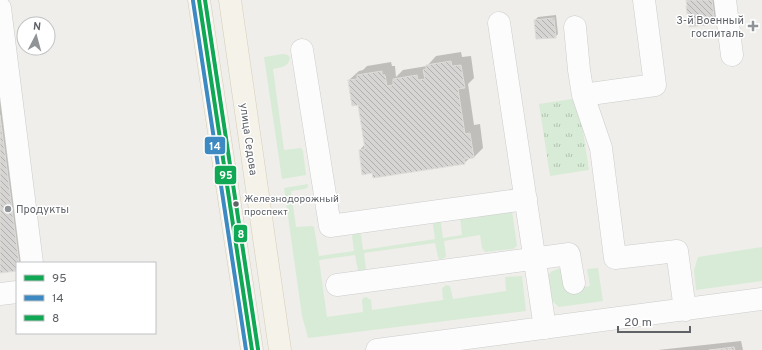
<svg xmlns="http://www.w3.org/2000/svg" width="762" height="350" viewBox="0 0 762 350" font-family="Overpass,sans-serif">
<style>
.green{fill:#d8ebd6}
.park{fill:url(#park-tufts)}
.shadow{fill:#0003}
.building{fill:url(#building-back-hatch);stroke:#deddd9}
.lines{fill:none;stroke-linecap:round;stroke-linejoin:round}
.minor-casing{stroke:#cbcccc;stroke-width:23}
.major-casing{stroke:#d7ceb8;stroke-width:23}
.minor{stroke:#fdfcfc;stroke-width:22}
.major{stroke:#f4f2e9;stroke-width:22}
.bus-1-casing{stroke:#fff;stroke-width:7}
.bus-2-casing{stroke:#fff;stroke-width:7}
.bus-3-casing{stroke:#fff;stroke-width:7}
.bus-1{stroke:#10a855;stroke-width:4}
.bus-2{stroke:#3d8ac2;stroke-width:4}
.bus-3{stroke:#10a855;stroke-width:4}
.poi-dot{fill:#919496;stroke:#fff;stroke-width:1.5}
.bus-dot{fill:#5f6368;stroke:#fff;stroke-width:1.5}
.labels{text-anchor:middle;stroke-width:3;stroke-linejoin:round;paint-order:stroke}
.bus-label{font-size:10px;fill:#5f6368;stroke:#fff;text-anchor:start}
.poi-label{font-size:11px;fill:#5f6368;stroke:#fff;text-anchor:end}
.street-label{font-size:11px;fill:#5f6368;stroke:#fff}
.line-badge{stroke:#fff;stroke-width:1.5}
.badge-label{font-size:11px;text-anchor:middle;font-weight:bold;fill:#fff}
</style>
<defs>
<pattern id="park-tufts" width="24" height="20" patternUnits="userSpaceOnUse"><rect width="24" height="20" fill="#d8ebd6"/><path d="M3 7l-1-3M5 7V3M7 7l1-3M15 17l-1-3M17 17v-4M19 17l1-3" fill="none" stroke="#b2c2b1"/></pattern>
<pattern id="building-back-hatch" width="6" height="6" patternUnits="userSpaceOnUse"><rect width="6" height="6" fill="#d6d5d3"/><path d="M-1 5l2 2M0 0l6 6M5-1l2 2" fill="none" stroke="#b1b0af"/></pattern>
</defs>
<rect width="100%" height="100%" fill="#efeeea"/>
<path class="green" d="M283,54L288,55L290,58C288,68 281,67 273,69L284,150L301,148L303,151L306,175L282,179L264,57Z
M308,184V187L305,189L291,191L296,227L312,226L314,227L319,256L354,251L352,236L356,233H359L361,235L363,250L435,239L433,225L434,222L439,221L441,223L443,238L462,235L460,218L473,216V218L480,217V215L512,211L517,246L513,249L485,252L482,248L480,235L444,241L446,255L445,258L439,259L438,257L435,243L364,253L366,268L364,271H358L355,255L319,260L327,317L363,312L362,301L363,298L366,297L371,300L372,310L443,300L442,288L446,285L450,286L453,299L506,291L505,277L522,276L526,311L308,338L302,316L284,188Z
M762,247V281L696,290L694,270L698,257Z
M561,268L565,290L590,286L587,269L598,268L603,301L559,307L551,300L548,279L549,274L552,271Z"/>
<path class="park" d="M578,98L589,170L550,176L539,104Z"/>
<path class="shadow" d="M687,0H715L717,20L715,23Z
M556,15L558,34L555,37L535,20L538,17Z
M0,38L26,263H17V270L0,272Z
M461,52L462,57L471,56L474,78L468,84L474,125L480,124L483,148L474,157L470,158L464,163L373,172L360,150L365,144L359,104L349,80L359,71L363,70L367,66L391,62L392,66H395L396,77L403,70L427,66L436,56Z
M741,341L743,350H658Z"/>
<path class="building" d="M686,0H712L715,24L689,27L686,6H687Z
M554,18L556,38L536,39L534,20Z
M451,61L452,66L461,65L465,88L458,89L465,134L470,133L474,158L464,159L465,164L373,178L372,173L362,175L359,150L365,149L358,105L352,106L348,80L357,79V75L382,71V75H385L387,86L393,85V79L417,75L418,80L425,79L423,70L426,69V65Z
M0,115L19,263H17V271L0,273Z
M734,347L735,350H709Z"/>
<g class="lines">
<defs>
<path id="minor" d="M725,0L732,55
M0,8L32,263
M499,23L545,328
M575,27L579,70L583,95L601,148L615,258L677,251L685,310
M302,50L330,226L526,199
M583,95L655,85L644,0
M337,285L569,254L574,283
M0,294L17,292
M377,350L762,299"/>
<path id="major" d="M199,0L252,350
M230,0L280,350"/>
</defs>
<use href="#minor" class="minor-casing"/>
<use href="#major" class="major-casing"/>
<use href="#minor" class="minor"/>
<use href="#major" class="major"/>
<defs>
<path id="bus-1" d="M199,0L252,350"/>
<path id="bus-2" d="M193,1L246,350"/>
<path id="bus-3" d="M205,0L258,349"/>
</defs>
<use href="#bus-1" class="bus-1-casing"/>
<use href="#bus-2" class="bus-2-casing"/>
<use href="#bus-3" class="bus-3-casing"/>
<use href="#bus-1" class="bus-1"/>
<use href="#bus-2" class="bus-2"/>
<use href="#bus-3" class="bus-3"/>
</g>
<g class="poi-dot">
<path d="M751 20h4v4h4v4h-4v4h-4v-4h-4v-4h4z"/>
<circle cx="8" cy="209" r="4"/>
</g>
<circle class="bus-dot" cx="236" cy="204" r="3.5"/>
<g class="labels">
<g class="bus-label">
<text x="244" y="202">Железнодорожный<tspan x="244" dy="13">проспект</tspan></text>
</g>
<g class="poi-label">
<text x="744" y="24">3-й Военный<tspan x="744" dy="13">госпиталь</tspan></text>
<text x="16" y="213" text-anchor="start">Продукты</text>
</g>
<g class="street-label">
<text transform="translate(249 139) rotate(82)" y="4">улица Седова</text>
</g>
</g>
<g class="line-badge">
<rect x="204" y="136" width="22" height="19" rx="4" fill="#3d8ac2"/>
<rect x="214" y="165" width="23" height="20" rx="4" fill="#10a855"/>
<rect x="233" y="224" width="15" height="19" rx="4" fill="#10a855"/>
</g>
<g class="badge-label">
<text x="215" y="150">14</text>
<text x="226" y="179">95</text>
<text x="241" y="238">8</text>
</g>
<rect x="16" y="262" width="140" height="72" fill="#ffffff" stroke="#bfc1c3"/>
<rect x="24" y="275" width="20" height="6" fill="#10a855" stroke="#bfc1c3"/>
<text x="52" y="282" font-size="12" fill="#5f6368">95</text>
<rect x="24" y="295" width="20" height="6" fill="#3d8ac2" stroke="#bfc1c3"/>
<text x="52" y="302" font-size="12" fill="#5f6368">14</text>
<rect x="24" y="315" width="20" height="6" fill="#10a855" stroke="#bfc1c3"/>
<text x="52" y="322" font-size="12" fill="#5f6368">8</text>
<g transform="translate(36 36) rotate(6)"><circle r="19" fill="#ffffff" stroke="#bfc1c3"/>
<path d="M0-3L7 15L0 10L-7 15Z" fill="#919496"/>
<text y="-6" font-size="11" font-weight="bold" text-anchor="middle" fill="#5f6368">N</text>
</g>
<path d="M618 326v6h72v-6" fill="none" stroke="#5f6368" stroke-width="2"/>
<text x="624" y="326" font-size="12" fill="#5f6368" stroke="#ffffff" stroke-width="3" paint-order="stroke">20 m</text>
</svg>
